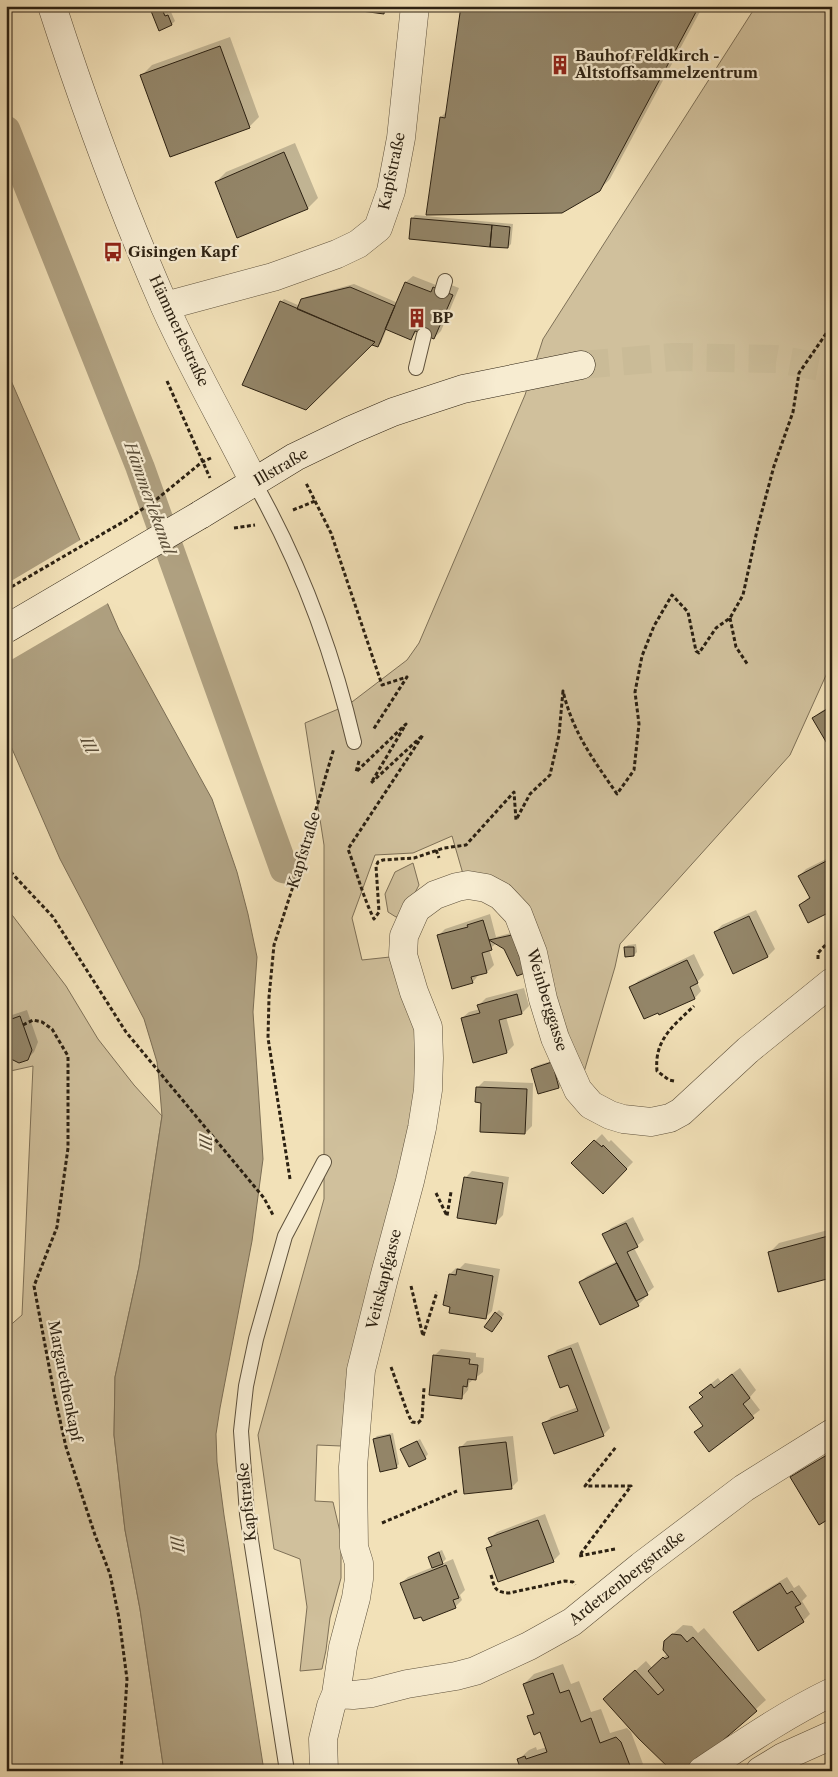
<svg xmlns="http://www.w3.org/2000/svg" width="838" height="1777" viewBox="0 0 838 1777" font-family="'Libre Caslon Text',serif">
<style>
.green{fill:#d0c09c;stroke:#7e7057}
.water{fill:#afa080;stroke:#7b6d54}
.pier{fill:#f2e1b8}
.shadow{fill:#0003}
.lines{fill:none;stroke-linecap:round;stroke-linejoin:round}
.canal{stroke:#afa080;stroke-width:29}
.building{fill:#938568;stroke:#2c2112}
.secondary-tunnel{stroke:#cabb97;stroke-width:28;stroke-dasharray:28 14;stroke-linecap:butt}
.service-casing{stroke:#5e513c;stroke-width:16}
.minor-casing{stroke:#5e513c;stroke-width:29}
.tertiary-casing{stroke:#5e513c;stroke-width:29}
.secondary-casing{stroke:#2c2112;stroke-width:29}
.path{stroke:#2c2112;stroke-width:3;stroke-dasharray:4 2.5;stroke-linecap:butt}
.service{stroke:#f7ecd1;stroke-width:14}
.minor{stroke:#f7ecd1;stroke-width:28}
.tertiary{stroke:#f7ecd1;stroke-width:28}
.secondary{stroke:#f7ecd1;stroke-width:28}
.secondary-bridge-casing{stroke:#2c2112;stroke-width:29;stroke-linecap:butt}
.secondary-bridge{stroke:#f7ecd1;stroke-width:28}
.labels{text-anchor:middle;stroke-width:4.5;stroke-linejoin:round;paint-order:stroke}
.poi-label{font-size:15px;font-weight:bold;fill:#2c2112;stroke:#f7ecd1;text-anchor:start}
.street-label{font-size:15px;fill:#2c2112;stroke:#f7ecd1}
.water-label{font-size:16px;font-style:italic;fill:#5a4d38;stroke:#f7ecd1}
</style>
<rect width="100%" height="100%" fill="#f2e1b8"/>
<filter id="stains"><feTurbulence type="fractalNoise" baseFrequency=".004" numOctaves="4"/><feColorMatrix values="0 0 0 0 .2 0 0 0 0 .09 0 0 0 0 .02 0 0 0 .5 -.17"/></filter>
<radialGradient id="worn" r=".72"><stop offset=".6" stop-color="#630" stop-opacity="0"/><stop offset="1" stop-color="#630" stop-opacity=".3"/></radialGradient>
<path class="green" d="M756,6H832V662L790,755L620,944L615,967L584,1072L567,1033L555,996L545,950L463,874L452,836L413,853L375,855L352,918L362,960L390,957L416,1030V1089L410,1126L341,1446L317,1445L315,1501L333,1502L341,1536V1578L330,1618L326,1650L322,1669L300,1671L307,1607L300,1559L274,1549L258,1435L324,1199V845L305,723L348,705L407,660L419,643L525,395L543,339Z
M413,863L419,885L404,914L396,917L388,912L385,894L395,872Z
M6,907L66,986L98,1039L134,1085L162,1116L139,1267L115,1377L114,1435L125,1530L140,1609L164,1771H6V1329L22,1315L33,1066L6,1072Z"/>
<path class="water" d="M6,369L119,630L212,799L237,872L248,914L257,957L253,1012L263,1159L252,1241L220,1408L216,1434L217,1462L224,1515L264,1771H164L140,1609L125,1530L114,1435L115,1377L139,1267L162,1116L159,1080L157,1062L144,1019L60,859L6,735Z"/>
<path class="pier" d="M82,539L110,602L6,663V584Z"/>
<path class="shadow" d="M161,6H165L168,13L171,12L175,21L172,24L152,12Z
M334,6H390L384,12Z
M462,6H703L610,179L599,190L428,214L441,117L447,111Z
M230,37L259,117L249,127L141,76L152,65Z
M295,143L318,198L308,208L238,237L216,182L226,172Z
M415,215L513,224L511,244L508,247L412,219Z
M413,276L436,285L441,281L459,288L441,331L434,338L418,331L411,338L387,328L381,343L378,346L281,302L284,299L300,306L306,297L354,284L398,303L406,282Z
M832,705V750L813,719L820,712Z
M832,856V909L800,905L810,896L799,876L806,869Z
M756,910L775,949L768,956L733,972L715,932L722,925Z
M490,914L496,937L515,932L528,969L505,948L497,943L489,949L494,965L487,972L479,974L473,982L438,936L445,929Z
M636,944L637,952L634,955L625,948L628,945Z
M694,954L704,975L697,982L701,991L695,998L659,1014L631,988L638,981Z
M524,988L529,1006L522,1013L506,1017L514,1045L507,1052L462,1018L469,1012L480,1009L479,1005L486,998Z
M27,1010L38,1042L34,1052L27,1059L6,1045V1017Z
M555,1060L562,1084L559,1087L532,1069L535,1066Z
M484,1081L533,1083L532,1126L525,1133L483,1102L477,1088Z
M7,1089L9,1118L6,1121V1090Z
M602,1134L609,1142L611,1140L633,1162L603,1193L573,1163Z
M472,1171L509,1177L503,1215L496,1222L465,1178Z
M633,1217L644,1240L634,1248L654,1287L644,1296L645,1298L638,1305L580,1282L587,1276L617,1261L604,1235L611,1228Z
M832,1229V1291L828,1277L769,1253L779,1243Z
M465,1263L500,1269L492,1311L485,1318L450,1274L456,1268H460Z
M499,1310L504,1314L495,1328L496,1313Z
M578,1342L610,1428L603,1435L544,1424L551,1417L578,1407L569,1383L550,1357L557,1350Z
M441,1349L476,1353V1357L484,1358L483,1372L469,1383L468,1390L462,1397L434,1356Z
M740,1368L756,1390L750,1397L760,1410L709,1450L696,1433L704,1425L691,1407L703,1396L701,1393L708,1386L718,1378L721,1382Z
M393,1433L399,1464L396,1467L374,1439L377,1436Z
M513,1436L518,1481L511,1488L460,1448L467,1441Z
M420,1439L428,1454L425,1458L402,1449Z
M832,1451V1516L792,1477L799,1470Z
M545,1514L560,1554L553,1561L487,1549L492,1544L490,1538L497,1532Z
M442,1550L446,1559L441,1564L453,1559L465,1590L460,1595L462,1600L455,1607L401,1583L408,1577L433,1567L429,1557L432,1554Z
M787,1577L794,1588L799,1585L807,1596L802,1601L810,1614L803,1621L735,1612L741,1605Z
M683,1625L692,1626L698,1633L704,1628L766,1700L714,1747L615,1689L646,1661L652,1668L668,1653L665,1641Z
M563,1664L571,1684L579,1681L591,1712L601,1709L610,1733L627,1728L631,1732L643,1764L636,1771H509L513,1767L520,1764L518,1760L529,1750L536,1747L537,1750L547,1747L541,1731L529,1717L534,1711L524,1684L534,1674Z"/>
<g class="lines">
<path class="canal" d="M6,130L140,467L284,869"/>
</g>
<path class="building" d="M324,6H385L384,14Z
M461,6H652L696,12L600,191L562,213L426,215L440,117L445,118Z
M161,7L165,16L168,15L172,25L159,31L151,11Z
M220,46L250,128L170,157L140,75Z
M284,152L308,209L237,238L215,182Z
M411,218L492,225L490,247L409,239Z
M492,225L510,227L508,248L490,247Z
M405,282L431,292L433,287L453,295L434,339L415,331L411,340L385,329Z
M350,287L395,306L378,347L372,345L375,342L297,309L301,299Z
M280,301L375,342L306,410L242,385Z
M832,706V752L812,718Z
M832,858V911L808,923L799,905L810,898L798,876Z
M749,916L768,957L733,974L714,932Z
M483,920L492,950L482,953L487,973L471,977L473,983L452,989L437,935L468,927L467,925Z
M512,935L525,973L517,976L504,949L489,940Z
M624,947H634V956L625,957Z
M687,960L698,983L690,987L695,999L659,1015L658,1013L644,1019L629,987Z
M517,994L522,1014L499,1020L507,1053L473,1063L461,1018L480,1013L477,1005Z
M20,1016L32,1050L28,1060L19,1063L9,1058L6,1049V1021Z
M552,1062L559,1088L538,1094L531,1069Z
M476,1087L527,1089L525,1134L480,1132L481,1103L475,1102Z
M594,1140L602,1147L603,1145L627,1169L603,1194L571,1163Z
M464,1177L503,1183L496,1224L457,1218Z
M626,1223L638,1247L627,1252L648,1295L636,1301L602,1234Z
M832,1235V1295L827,1279L778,1292L768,1252Z
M617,1263L639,1306L600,1325L579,1282Z
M457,1269L493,1276L486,1319L449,1313L450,1307L443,1305L449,1274L456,1275Z
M495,1312L502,1318L492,1332L484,1327Z
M571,1348L604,1436L554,1454L542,1423L578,1411L568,1385L560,1388L548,1356Z
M433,1355L470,1359L469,1364L478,1365L476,1380L468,1379L467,1387L463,1386L462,1399L429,1395Z
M732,1374L750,1398L743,1404L754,1418L709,1452L694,1432L703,1426L689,1407L703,1397L699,1393L711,1384L714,1388Z
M390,1435L397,1468L380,1472L373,1439Z
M417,1441L426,1459L409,1467L400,1449Z
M506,1442L512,1489L464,1494L459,1447Z
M832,1452V1517L819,1525L790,1477Z
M538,1520L554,1562L498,1582L486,1548L492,1546L488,1538Z
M439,1552L443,1564L432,1568L428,1557Z
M446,1565L459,1598L453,1600L456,1608L423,1621L421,1617L414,1619L400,1583Z
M780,1583L787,1594L792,1591L801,1604L795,1607L804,1622L758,1651L733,1612Z
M672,1634L681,1635L687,1642L693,1637L757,1711L714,1748L685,1771H672L639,1739L603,1699L635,1670L658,1695L664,1690L648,1671L663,1657L665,1659L669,1657L663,1650L664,1641Z
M553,1673L560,1693L569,1690L581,1722L591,1718L600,1743L616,1737L621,1742L632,1771H518L521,1770L517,1759L525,1756L526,1759L547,1752L540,1732L534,1735L527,1716L534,1714L523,1684Z"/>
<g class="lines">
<path class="secondary-tunnel" d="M581,365L674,357L776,359L832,369"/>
<defs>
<path id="service" d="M442,291L445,281
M416,368L424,335
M254,482C300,563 333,652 354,742
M287,1771L247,1514L241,1431L246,1386L256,1339L285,1236L324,1162"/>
<path id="minor" d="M165,306L273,277L337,254L358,244L378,228L391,191L401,138L415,6
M336,1694L353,1695L372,1693L407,1684L456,1676L475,1671L529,1646L572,1622L641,1566L744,1488L832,1433
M324,1771L323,1739L331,1706L336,1694L343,1647L356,1598L359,1579V1563L354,1547L353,1467L361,1370L384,1278L410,1181L422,1128L428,1090L429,1058L428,1027L414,992L403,955L404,936L416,909L435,895L457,887L468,885L486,888L501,896L518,914L533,953L543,999L555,1038L578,1090L591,1105L610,1115L623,1119L651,1122L670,1118L681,1112L748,1050L832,982
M702,1771C744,1743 786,1714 832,1692
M760,1771L783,1757L832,1735"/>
<path id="tertiary" d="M52,6C85,108 122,209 165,307C192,367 225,424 254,482"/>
<path id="secondary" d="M200,515L295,457L351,430L393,412L463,389L581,365"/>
</defs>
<use href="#service" class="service-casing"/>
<use href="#minor" class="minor-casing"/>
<use href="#tertiary" class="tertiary-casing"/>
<use href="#secondary" class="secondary-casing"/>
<path class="path" d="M167,381L210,478
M315,501L331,533L382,685L407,677L373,730
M293,510L315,501L306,483
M234,528L255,525
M6,590L128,519L157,499L202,462L211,458
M730,618L736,647L748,665
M359,761L356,772L406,724L371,783L423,735L348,849C357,873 363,897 374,919L379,912L376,866L378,862L383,860L414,858L444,848L466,845L514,792L516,820L530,794L550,775L559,735L563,691C573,733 593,759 617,794L634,770L639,724L635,692L642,656L654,626L672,595L688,612L696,651L699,653L716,628L730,618L743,595L758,526L774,466L793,412L799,373L832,325
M436,850L439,858
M6,867L53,917L126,1032L264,1198L273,1215
M818,959V953L832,938
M23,1025L33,1020L42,1022L52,1029L68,1056V1148L57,1227L34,1286L54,1393L66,1447L95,1535L110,1574L119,1618L127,1679L121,1771
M674,1081L669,1080L657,1071C654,1040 673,1026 694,1006
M290,1179L268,1038L269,997L274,945L297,874L334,748
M436,1193L447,1216L451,1192
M411,1286L423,1336L437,1292
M391,1367L408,1414L412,1422L418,1423L422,1419L424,1388
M382,1523L457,1491
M615,1549L579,1556L631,1486H585L616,1447
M491,1575C495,1588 494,1592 509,1593L565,1581L573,1582L575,1585"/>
<use href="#service" class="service"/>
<use href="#minor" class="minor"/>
<use href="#tertiary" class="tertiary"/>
<use href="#secondary" class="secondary"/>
<defs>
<path id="secondary-bridge" d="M6,629L200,515"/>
</defs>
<use href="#secondary-bridge" class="secondary-bridge-casing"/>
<use href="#secondary-bridge" class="secondary-bridge"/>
</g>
<defs>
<symbol id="building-bare" viewBox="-9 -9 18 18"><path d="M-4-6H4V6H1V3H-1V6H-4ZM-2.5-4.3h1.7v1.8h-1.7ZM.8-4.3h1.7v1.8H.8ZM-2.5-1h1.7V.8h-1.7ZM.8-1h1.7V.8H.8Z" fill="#8f2418" stroke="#f7ecd1" stroke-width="2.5" paint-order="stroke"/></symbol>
<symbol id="bus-bare" viewBox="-9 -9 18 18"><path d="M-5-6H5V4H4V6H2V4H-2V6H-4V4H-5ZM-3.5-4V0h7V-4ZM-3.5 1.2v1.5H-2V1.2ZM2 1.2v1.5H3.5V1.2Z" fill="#8f2418" stroke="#f7ecd1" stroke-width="2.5" paint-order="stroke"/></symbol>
</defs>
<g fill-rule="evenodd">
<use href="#building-bare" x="546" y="51" width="28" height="28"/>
<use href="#bus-bare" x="99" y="238" width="28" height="28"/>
<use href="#building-bare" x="403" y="304" width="28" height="28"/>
</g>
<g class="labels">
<g class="poi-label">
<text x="575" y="61">Bauhof Feldkirch -<tspan x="575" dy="17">Altstoffsammelzentrum</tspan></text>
<text x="128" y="257">Gisingen Kapf</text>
<text x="432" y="323">BP</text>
</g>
<g class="street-label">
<text transform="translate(392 171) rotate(-78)" y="5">Kapfstraße</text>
<text transform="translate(179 331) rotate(65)" y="5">Hämmerlestraße</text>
<text transform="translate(281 467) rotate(-30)" y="5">Illstraße</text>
<text transform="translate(304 850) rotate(-73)" y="5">Kapfstraße</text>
<text transform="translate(547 1000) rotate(73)" y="5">Weinberggasse</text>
<text transform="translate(384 1279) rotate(-76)" y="5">Veitskapfgasse</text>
<text transform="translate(65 1381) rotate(79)" y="5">Margarethenkapf</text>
<text transform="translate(247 1502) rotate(-96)" y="5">Kapfstraße</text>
<text transform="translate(627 1578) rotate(-38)" y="5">Ardetzenbergstraße</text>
</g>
<g class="water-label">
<text transform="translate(150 498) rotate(70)" y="6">Hämmerlekanal</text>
<text transform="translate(89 745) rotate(67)" y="6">Ill</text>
<text transform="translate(206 1143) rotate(-88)" y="6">Ill</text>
<text transform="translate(178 1545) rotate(-96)" y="6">Ill</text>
</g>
</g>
<rect width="838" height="1777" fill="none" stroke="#f2e1b8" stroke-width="25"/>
<rect x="8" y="8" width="823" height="1762" fill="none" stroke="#2c2112" stroke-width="2.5"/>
<rect x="12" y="12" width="813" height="1752" fill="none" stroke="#2c2112"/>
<rect width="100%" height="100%" filter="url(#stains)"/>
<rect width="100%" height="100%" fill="url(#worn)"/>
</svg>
